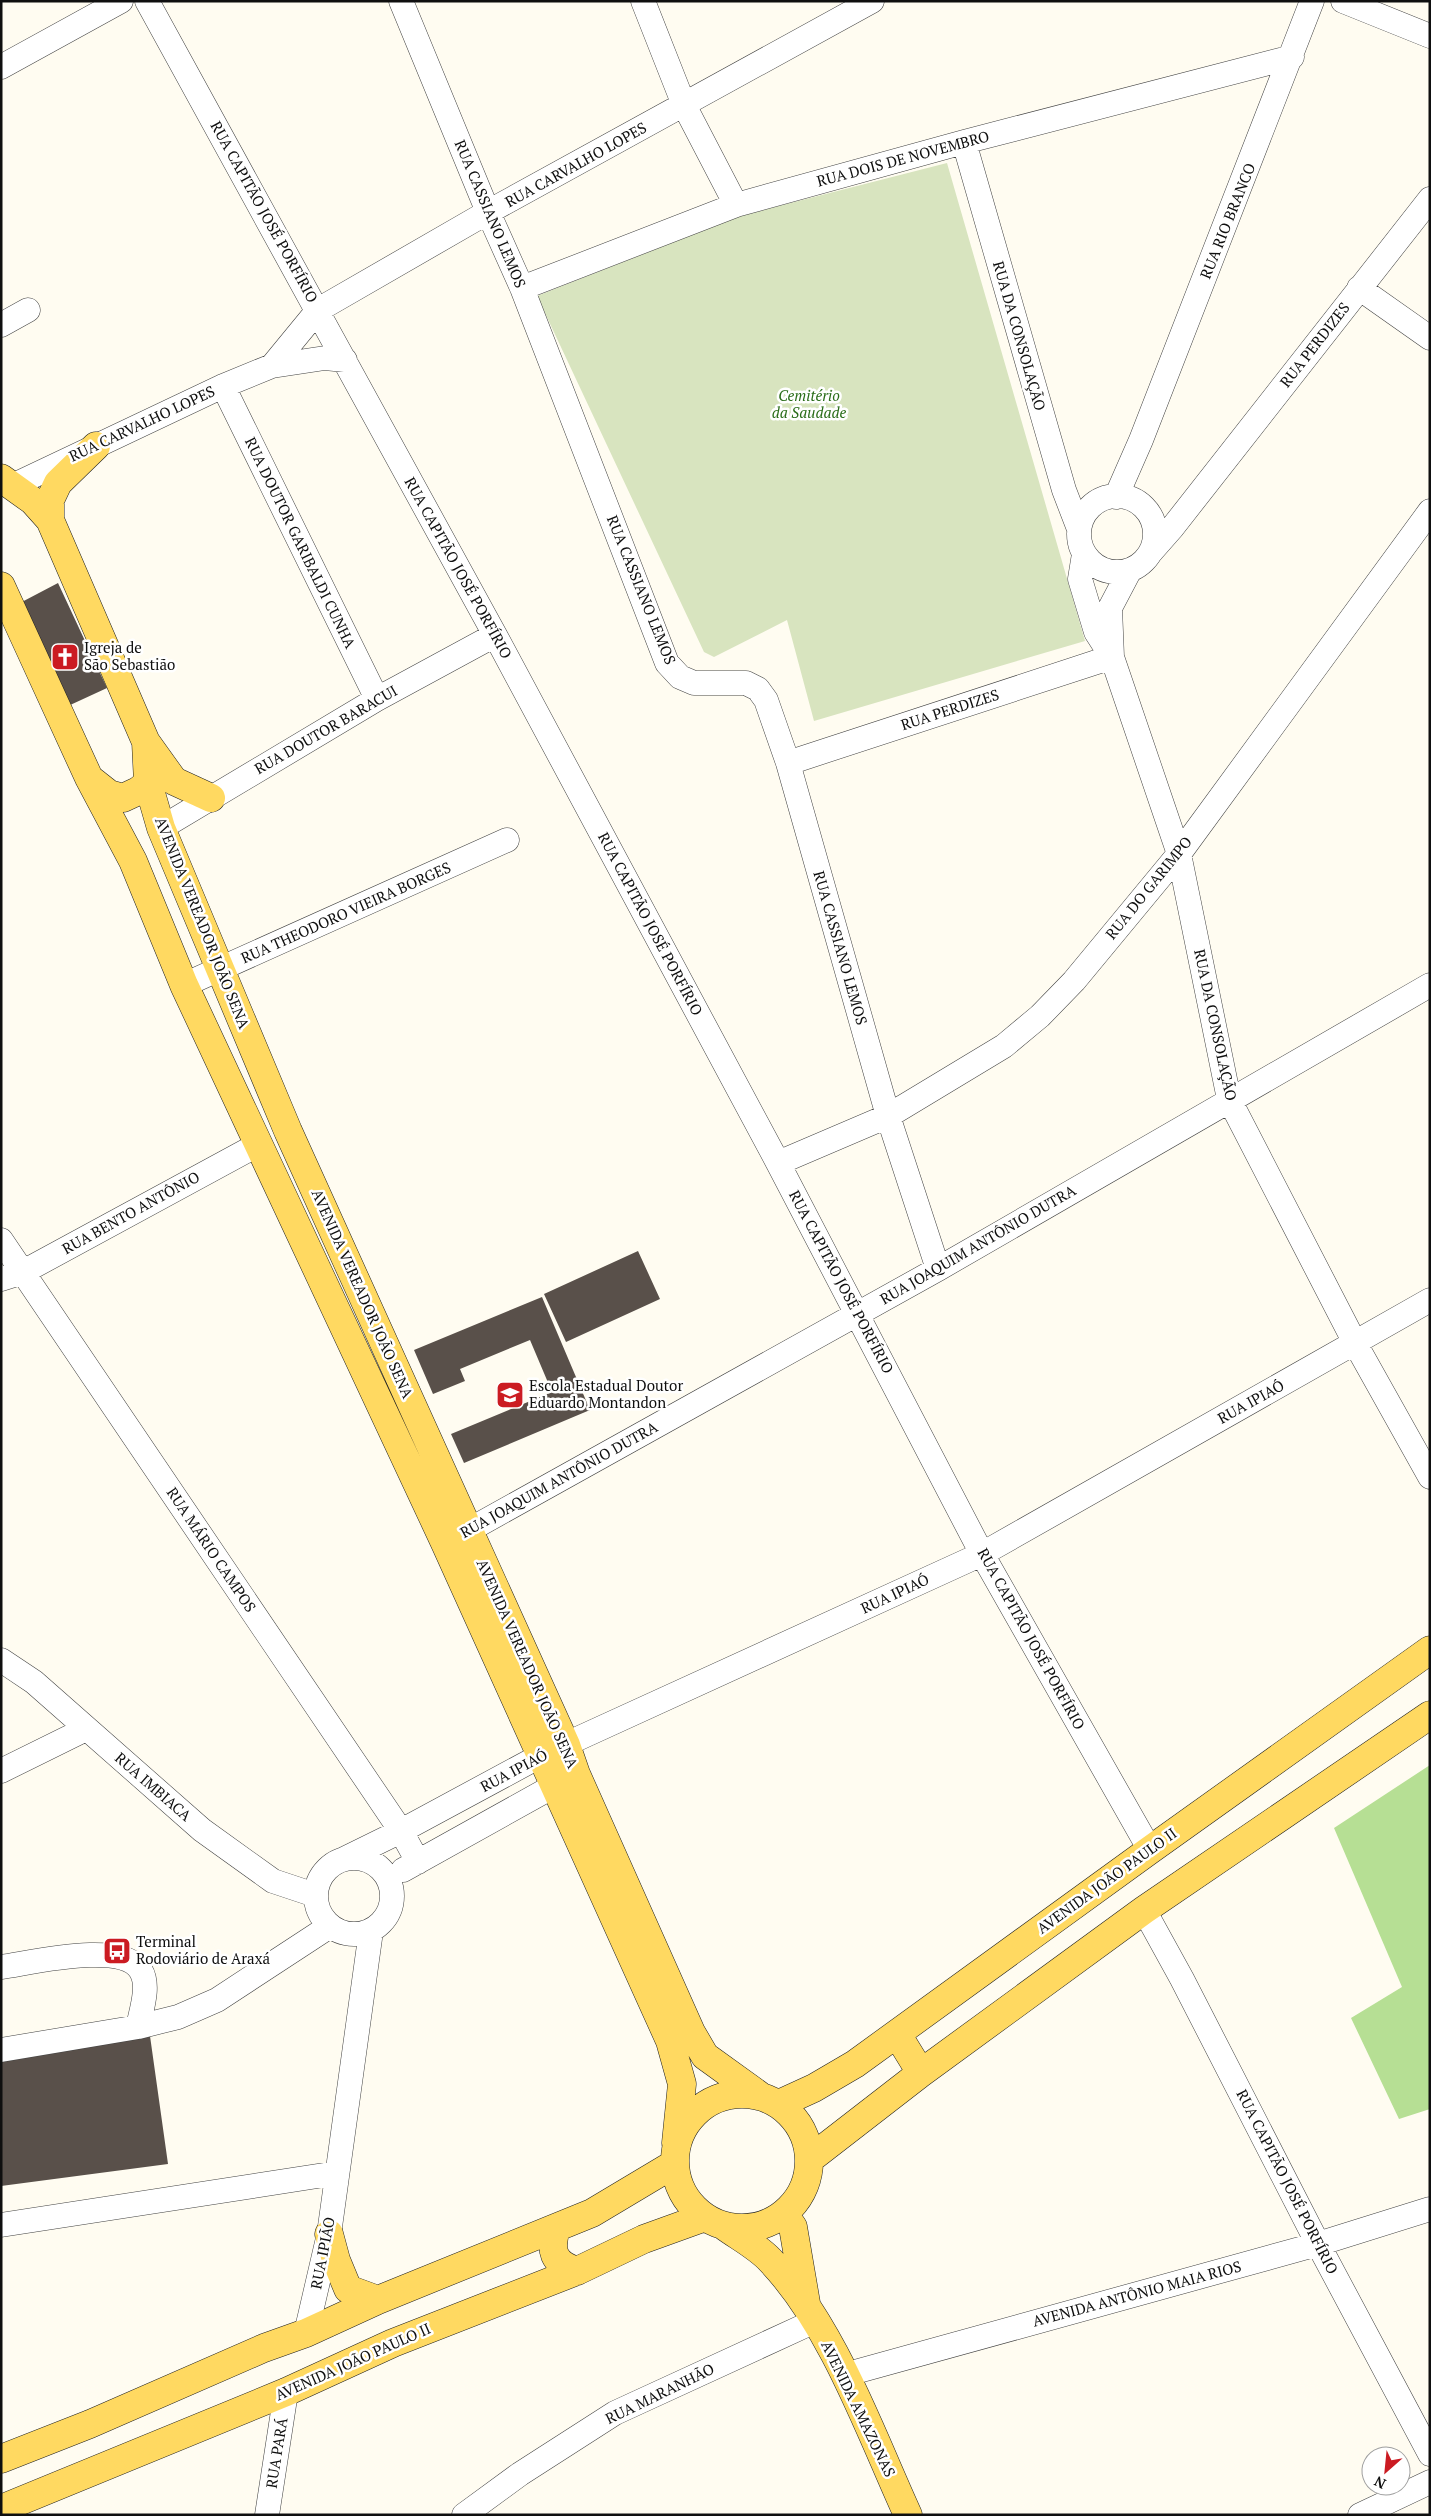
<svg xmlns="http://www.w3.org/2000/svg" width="1431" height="2516" viewBox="0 0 1431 2516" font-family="'PT Serif',serif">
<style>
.forest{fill:#b6df94}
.cemetery{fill:#d8e4bf}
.building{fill:#59504a}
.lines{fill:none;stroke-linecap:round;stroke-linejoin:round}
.minor-casing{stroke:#424242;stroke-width:25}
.major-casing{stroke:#202020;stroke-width:29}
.minor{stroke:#fff;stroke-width:24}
.major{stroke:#ffd961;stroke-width:28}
.labels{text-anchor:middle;stroke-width:5;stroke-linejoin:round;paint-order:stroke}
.street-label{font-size:15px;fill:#0f0f0f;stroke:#fff}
.park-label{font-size:15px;font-style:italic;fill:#2a6d19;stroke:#fff}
.poi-label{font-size:15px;fill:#0f0f0f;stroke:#fff;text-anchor:start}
</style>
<rect width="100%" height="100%" fill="#fffcf1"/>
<path class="forest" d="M1430,1765V2109L1399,2119L1351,2018L1402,1987L1334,1828Z"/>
<path class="cemetery" d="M947,163L1085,641L814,721L787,620L714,657L704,652L537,296L736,217Z"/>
<path class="building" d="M58,583L107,688L68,706L18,604Z
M638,1251L660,1299L566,1342L544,1294Z
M542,1297L590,1410L464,1463L451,1434L552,1392L530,1340L460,1369L465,1381L433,1394L414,1350Z
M150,2036L168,2164L1,2186V2058Z"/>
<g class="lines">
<defs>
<path id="minor" d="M147,1L495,635L778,1163L982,1554L1150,1850
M401,1L488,212L522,288L667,663L680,677L694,683H746L758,689L766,700L788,763L888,1116L938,1269
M643,1L684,105L736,205
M1343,1L1430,36
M1,67L121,1
M964,142L1064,490L1079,529
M522,288L736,205L964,142L1292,57
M1359,288L1430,338
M1,325L28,310
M272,366L318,310L488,212L872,1
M223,386L377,699
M12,486L223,386L272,366L325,358L345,360
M1079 534a38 38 0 1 1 76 0a38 38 0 1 1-76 0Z
M1116,497L1141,440L1312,1
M1150,553L1172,528L1430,199
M1084,554L1080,579L1096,632L1112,657L1179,854L1229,1099L1355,1343L1430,1477
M1112,657L1110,608L1130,570
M788,763L1112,657
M161,828L377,699L495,635
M184,985L507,840
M778,1163L888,1116L1004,1046L1040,1016L1074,981L1179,854L1430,511
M1,1240L401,1831L418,1862
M1,1279L23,1272L259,1144
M453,1539L938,1269L1430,985
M1,1660L34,1682L202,1830L273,1881L315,1895
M1,1771L86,1729
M316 1896a38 38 0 1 1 76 0a38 38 0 1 1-76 0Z
M344,1859L401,1831L540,1756L982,1554L1430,1300
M403,1870L570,1777
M1144,1910L1182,1979L1318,2244L1430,2454
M1,1967C31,1963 124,1940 141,1971C150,1986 141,2011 138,2027
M1,2050L138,2027L178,2017L217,2000L330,1926
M1,2225L337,2173
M306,2333L329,2234L371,1931
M844,2375L1318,2244L1430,2209
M267,2515L286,2392
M464,2515L520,2474L615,2413L815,2321
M1360,2515L1430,2482"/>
<path id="major" d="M1,478L33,501L50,520L146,742L148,783L161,828L288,1131L566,1745L576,1774L691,2032L705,2056L759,2095
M50,520V500L58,483L96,446
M1,586L89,778L133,861L184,985L445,1543L670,2041L682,2084L676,2143
M146,742L174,781L211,798
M90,779L109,794L123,798L138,791L148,783
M897,2034L921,2073
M675 2161a67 67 0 1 1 134 0a67 67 0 1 1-134 0Z
M779,2104L814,2088L855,2064L1150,1850L1430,1650
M810,2159L921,2073L1144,1910L1430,1715
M784,2214L793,2227L806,2303
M724,2226C739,2237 758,2247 770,2260C833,2326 870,2432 908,2515
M556,2228C550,2250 552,2263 577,2271
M329,2234L336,2260L348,2289L378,2300
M1,2459L90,2424L264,2348L306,2333L378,2300L592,2213L674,2164
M1,2509L286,2392L393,2343L577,2271L644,2239L705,2217"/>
</defs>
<use href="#minor" class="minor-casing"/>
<use href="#major" class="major-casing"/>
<use href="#minor" class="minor"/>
<use href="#major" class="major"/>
</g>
<defs>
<symbol id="church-square" viewBox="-11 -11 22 22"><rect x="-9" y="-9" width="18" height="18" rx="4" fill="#cb1b22" stroke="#fff"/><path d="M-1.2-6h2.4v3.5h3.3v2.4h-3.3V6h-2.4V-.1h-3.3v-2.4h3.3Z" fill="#fff"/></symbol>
<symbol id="school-square" viewBox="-11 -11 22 22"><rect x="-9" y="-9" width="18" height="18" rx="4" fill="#cb1b22" stroke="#fff"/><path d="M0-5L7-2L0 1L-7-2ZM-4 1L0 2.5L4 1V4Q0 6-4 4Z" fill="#fff"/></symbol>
<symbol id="bus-square" viewBox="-11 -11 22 22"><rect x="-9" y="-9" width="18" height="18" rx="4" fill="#cb1b22" stroke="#fff"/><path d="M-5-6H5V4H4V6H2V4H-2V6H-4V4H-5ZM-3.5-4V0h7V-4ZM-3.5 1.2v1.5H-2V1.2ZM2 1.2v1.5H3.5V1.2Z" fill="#fff"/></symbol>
</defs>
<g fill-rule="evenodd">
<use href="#church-square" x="49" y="641" width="32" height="32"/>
<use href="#school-square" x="494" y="1379" width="32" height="32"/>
<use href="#bus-square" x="101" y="1935" width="32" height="32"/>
</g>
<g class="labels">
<g class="street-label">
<text transform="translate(903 159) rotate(-15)" y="5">RUA DOIS DE NOVEMBRO</text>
<text transform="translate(576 165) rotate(-29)" y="5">RUA CARVALHO LOPES</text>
<text transform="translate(264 212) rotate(61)" y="5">RUA CAPITÃO JOSÉ PORFÍRIO</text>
<text transform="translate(490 214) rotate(67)" y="5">RUA CASSIANO LEMOS</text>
<text transform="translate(1228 221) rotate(-68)" y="5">RUA RIO BRANCO</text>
<text transform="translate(1019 336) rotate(74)" y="5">RUA DA CONSOLAÇÃO</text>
<text transform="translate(1315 345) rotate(-52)" y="5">RUA PERDIZES</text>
<text transform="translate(142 424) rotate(-25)" y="5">RUA CARVALHO LOPES</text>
<text transform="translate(300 543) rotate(64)" y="5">RUA DOUTOR GARIBALDI CUNHA</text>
<text transform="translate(458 568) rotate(61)" y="5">RUA CAPITÃO JOSÉ PORFÍRIO</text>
<text transform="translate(641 590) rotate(68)" y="5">RUA CASSIANO LEMOS</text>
<text transform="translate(950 710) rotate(-18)" y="5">RUA PERDIZES</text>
<text transform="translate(326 730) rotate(-30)" y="5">RUA DOUTOR BARACUI</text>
<text transform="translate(1149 888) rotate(-51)" y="5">RUA DO GARIMPO</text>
<text transform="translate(346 913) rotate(-24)" y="5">RUA THEODORO VIEIRA BORGES</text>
<text transform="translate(202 923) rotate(68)" y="5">AVENIDA VEREADOR JOÃO SENA</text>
<text transform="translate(650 924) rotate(62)" y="5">RUA CAPITÃO JOSÉ PORFÍRIO</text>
<text transform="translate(840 948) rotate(74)" y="5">RUA CASSIANO LEMOS</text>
<text transform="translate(1215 1025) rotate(78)" y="5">RUA DA CONSOLAÇÃO</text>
<text transform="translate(131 1213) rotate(-29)" y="5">RUA BENTO ANTÔNIO</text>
<text transform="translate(978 1245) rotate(-30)" y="5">RUA JOAQUIM ANTÔNIO DUTRA</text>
<text transform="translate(841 1282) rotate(62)" y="5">RUA CAPITÃO JOSÉ PORFÍRIO</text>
<text transform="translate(362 1294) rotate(66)" y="5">AVENIDA VEREADOR JOÃO SENA</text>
<text transform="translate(1251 1402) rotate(-29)" y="5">RUA IPIAÓ</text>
<text transform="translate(559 1480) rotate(-29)" y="5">RUA JOAQUIM ANTÔNIO DUTRA</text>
<text transform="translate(211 1550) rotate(56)" y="5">RUA MÁRIO CAMPOS</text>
<text transform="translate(895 1594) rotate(-25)" y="5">RUA IPIAÓ</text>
<text transform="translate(1031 1639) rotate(61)" y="5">RUA CAPITÃO JOSÉ PORFÍRIO</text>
<text transform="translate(527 1664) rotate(66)" y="5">AVENIDA VEREADOR JOÃO SENA</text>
<text transform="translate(514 1771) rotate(-28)" y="5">RUA IPIAÓ</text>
<text transform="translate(153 1787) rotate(41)" y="5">RUA IMBIACA</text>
<text transform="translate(1107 1881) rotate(-36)" y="5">AVENIDA JOÃO PAULO II</text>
<text transform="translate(1287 2182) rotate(63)" y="5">RUA CAPITÃO JOSÉ PORFÍRIO</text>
<text transform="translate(323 2253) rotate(-79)" y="5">RUA IPIÃO</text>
<text transform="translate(1137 2294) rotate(-15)" y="5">AVENIDA ANTÔNIO MAIA RIOS</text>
<text transform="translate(353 2362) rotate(-24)" y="5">AVENIDA JOÃO PAULO II</text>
<text transform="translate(660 2394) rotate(-26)" y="5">RUA MARANHÃO</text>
<text transform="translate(858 2409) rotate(64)" y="5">AVENIDA AMAZONAS</text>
<text transform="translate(277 2453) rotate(-81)" y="5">RUA PARÁ</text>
</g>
<g class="park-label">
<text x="809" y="401">Cemitério<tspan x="809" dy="17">da Saudade</tspan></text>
</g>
<g class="poi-label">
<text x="84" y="653">Igreja de<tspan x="84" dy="17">São Sebastião</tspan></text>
<text x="529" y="1391">Escola Estadual Doutor<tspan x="529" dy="17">Eduardo Montandon</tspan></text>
<text x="136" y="1947">Terminal<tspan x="136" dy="17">Rodoviário de Araxá</tspan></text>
</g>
</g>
<rect width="1431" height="2516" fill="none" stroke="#0f0f0f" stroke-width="5"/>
<g transform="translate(1386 2471) rotate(207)"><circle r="24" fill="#ffffff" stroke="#9f9f9f"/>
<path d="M0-4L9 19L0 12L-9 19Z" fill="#cb1b22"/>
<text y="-8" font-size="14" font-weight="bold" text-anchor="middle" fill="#0f0f0f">N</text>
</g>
</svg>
